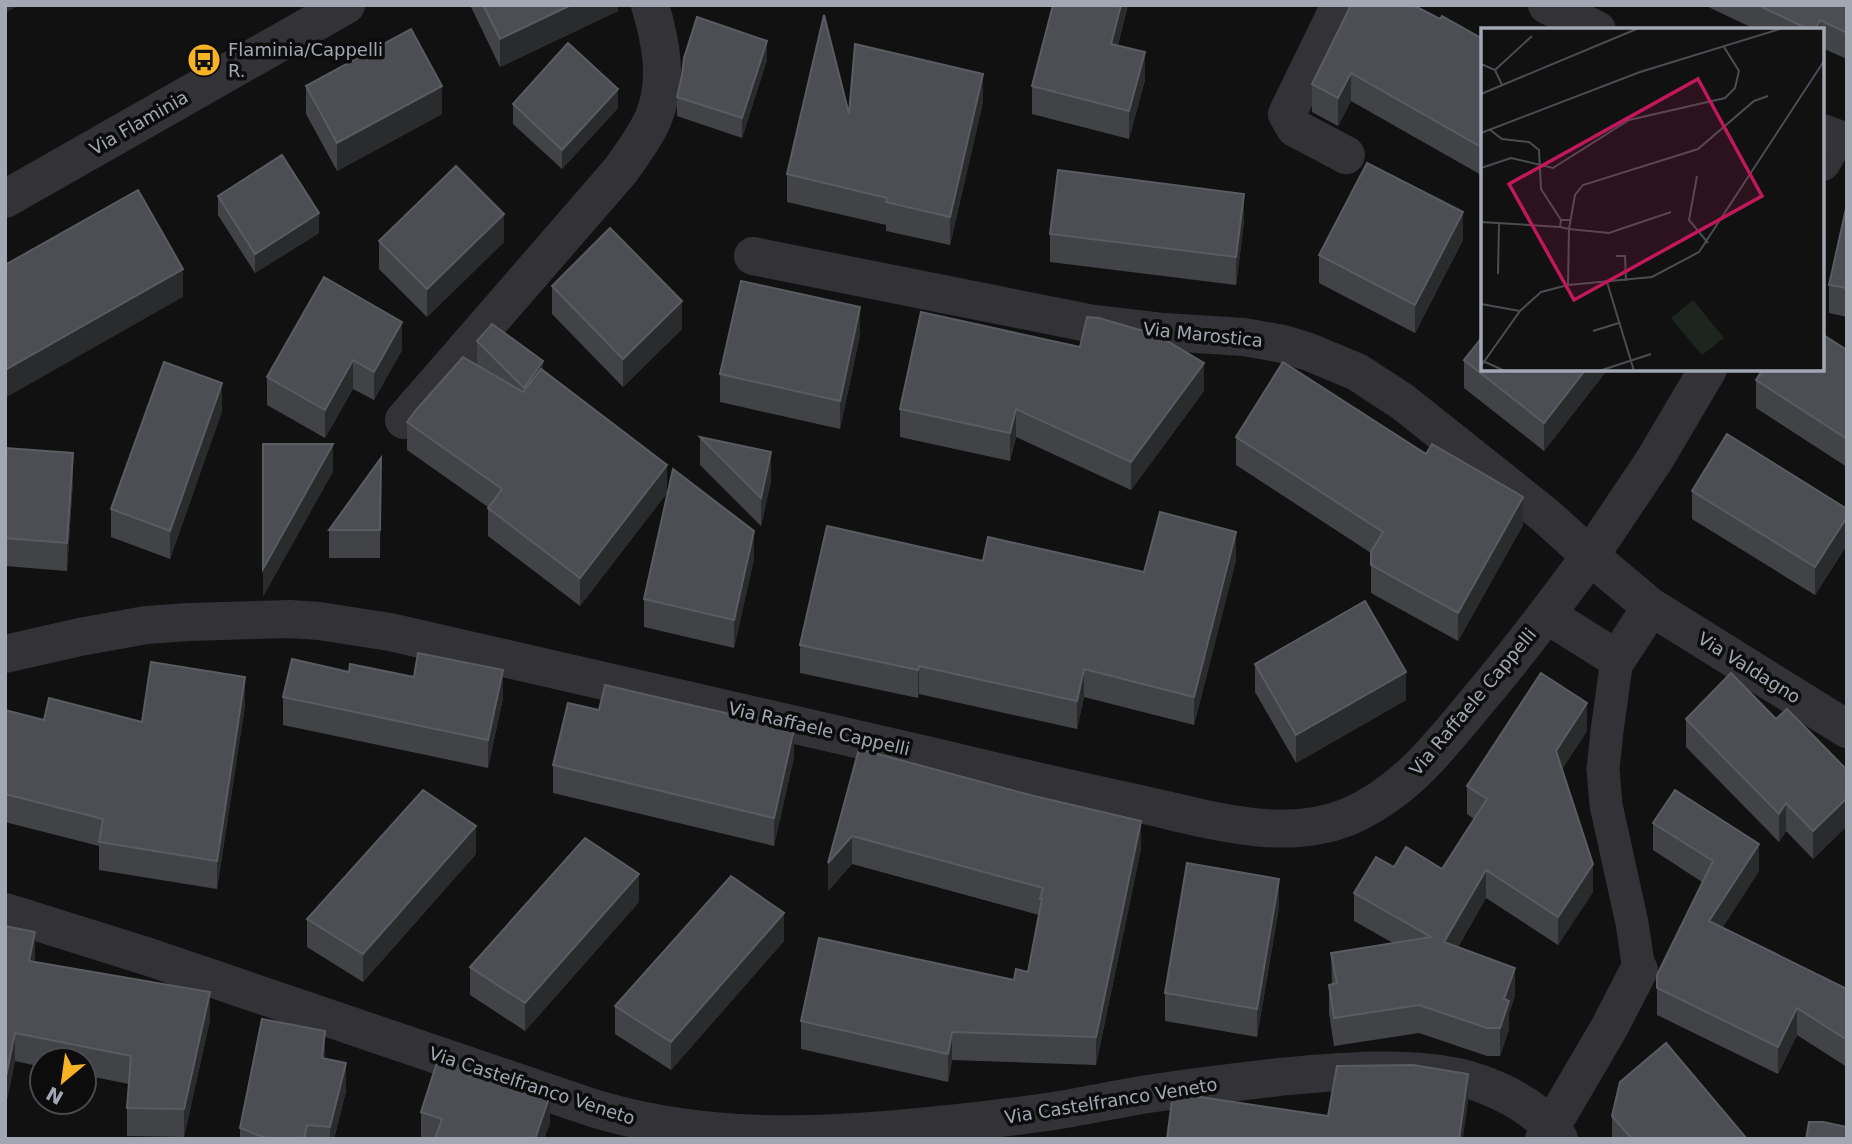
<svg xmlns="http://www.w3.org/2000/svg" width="1852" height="1144" viewBox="0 0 1852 1144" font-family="'DejaVu Sans',sans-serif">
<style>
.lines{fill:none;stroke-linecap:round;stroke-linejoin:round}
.pedestrian{stroke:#323237;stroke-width:33}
.minor{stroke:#323237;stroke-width:38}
.tertiary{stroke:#323237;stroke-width:38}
.wall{fill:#414347}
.shaded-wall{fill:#2a2b2d}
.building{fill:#4c4e53;stroke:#595c62;stroke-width:2}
.labels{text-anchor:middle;stroke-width:7;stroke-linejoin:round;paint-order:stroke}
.poi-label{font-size:18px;fill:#a1a7b3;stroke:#0c0c0d;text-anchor:start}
.street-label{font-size:18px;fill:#a1a7b3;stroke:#0c0c0d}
.inset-road{fill:none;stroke:#4b4d52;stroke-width:2}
.view{fill:#c2185b;fill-opacity:0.15;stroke:#c2185b;stroke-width:3.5}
.inset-edge{fill:none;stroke:#a1a7b3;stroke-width:3.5}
</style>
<rect width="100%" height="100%" fill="#111112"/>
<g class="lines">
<path class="pedestrian" d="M1617,659L1607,731L1603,769L1606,805L1632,923L1639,970"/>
<path class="minor" d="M1340,5L1287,114L1295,128L1346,155
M1822,162L1835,138
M753,256L1088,323L1164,332L1244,337L1283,344L1309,352L1357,372L1403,402L1546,516L1590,556L1655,459L1708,369
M404,420L621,170C632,154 645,137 653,119C669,81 661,42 650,5
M1651,607L1847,729
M5,654L80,637L146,625L189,622L290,619L319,621L390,632C576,673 762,716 948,760C1013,776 1079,791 1145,805C1184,814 1224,825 1264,828C1293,830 1322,828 1350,816C1406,791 1440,746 1478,700C1517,654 1554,605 1590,556L1651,607L1617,659L1547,615
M5,912L149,957L593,1108C688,1137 787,1138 886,1130C942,1125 998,1119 1054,1111C1085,1106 1116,1099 1148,1094C1191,1087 1235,1082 1279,1077C1334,1072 1403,1065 1458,1077C1485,1083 1516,1097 1538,1115C1546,1122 1553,1131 1559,1139
M1544,1139L1609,1028L1639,970"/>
<path class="tertiary" d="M1547,5L1597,30
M1822,133L1847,142
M5,199L346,5"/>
</g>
<path class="wall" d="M471,5H618V11L500,67L471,7Z
M1128,5L1118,45L1145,80L1129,139L1032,114V86Z
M1351,5L1483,39V176L1351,101L1338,126L1312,112V84Z
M1704,5H1847V59L1822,48V30H1757Z
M767,60L742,138L677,116V97Z
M306,86L442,114L337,171L306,114Z
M983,102L950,245L886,231V225L787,202V174L849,114Z
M513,104L618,108L562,169L513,124Z
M218,196L319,233L255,273L218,215Z
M1847,204V317L1829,313V285Z
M1244,222L1236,285L1050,262V234Z
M1463,240L1415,333L1319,283V255Z
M379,241L504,242L427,317L379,269Z
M552,286L682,329L623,387L552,314Z
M860,335L840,429L720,402V374Z
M477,341L543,370L667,493L580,606L488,536V507L407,450V422L477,365Z
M402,350L374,400L353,389L325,438L267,405V377Z
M1847,350V467L1756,408V380Z
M1464,360L1483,369H1608L1544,451L1464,388Z
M1204,391L1131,490L1016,437L1010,461L900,437V409Z
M222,411L170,559L111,537V509Z
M700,437L771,481L761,526L700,465Z
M1236,437L1523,525L1458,641L1371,593V553L1236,465Z
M5,448L73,481L67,571L5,566Z
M381,458L380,558H329V530Z
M1692,491L1847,509V545L1815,595L1692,519Z
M754,559L734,648L644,627V599Z
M1236,560L1194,725L1084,697L1077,729L919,694L918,698L800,673V645L983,561L1144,572Z
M1255,664L1406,700L1296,763L1255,692Z
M349,672L414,677L503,698L488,768L283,725V697Z
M245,705L217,889L99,870V846L5,822V710L44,720L142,722Z
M599,710L794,757L774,846L553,793V765Z
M1686,719H1776L1847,770V826L1813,859L1786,831L1779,842L1686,747Z
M1587,731L1562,769L1593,892L1558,945L1486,898L1458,947L1515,996L1509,1013V1029L1500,1056H1487L1419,1033L1334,1046L1329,1013V985L1332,984L1331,953L1393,943L1354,921V893L1442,869L1474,819L1467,814V786Z
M859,749L1141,849L1096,1065L952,1060L948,1082L801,1049V1021L1014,980L1028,972L1039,915L852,864L828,891Z
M1653,823L1759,871L1722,928L1847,989V1067L1797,1035L1778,1074L1657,1015V975L1702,882L1653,850Z
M476,854L363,982L307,947V919Z
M639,902L525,1031L470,995V967Z
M1279,907L1257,1037L1165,1021V993Z
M5,926L35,962L210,1020L184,1137L127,1136V1108L129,1084L84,1075V1060H42V1067L15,1061L5,1109Z
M784,941L671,1070L615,1034V1006Z
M325,1059L346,1091L334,1139H240V1128Z
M421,1112L550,1123L544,1139H421Z
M1612,1116L1747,1139H1612Z"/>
<path class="shaded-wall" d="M5,5H16V7L5,13Z
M571,5H618V11L500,67V39Z
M1121,5H1128L1111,72V44Z
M1820,20V30H1815Z
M767,41V60L742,138V118Z
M1145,52V80L1129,139V111Z
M1351,73V101L1338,126V98Z
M983,74V102L950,245V217Z
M442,86V114L337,171V143Z
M618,89V108L562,169V150Z
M1244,194V222L1236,285V257Z
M1463,212V240L1415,333V305Z
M319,213V233L255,273V254Z
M504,214V242L427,317V289Z
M183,269V297L5,398V370Z
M682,301V329L623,387V359Z
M860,307V335L840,429V401Z
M402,322V350L374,400V372Z
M353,360V389L325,438V410Z
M543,361V389L524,416V388Z
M1204,363V391L1131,490V462Z
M1586,369H1608L1544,451V423Z
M222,383V411L170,559V531Z
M1016,409V437L1010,461V433Z
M333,444V472L263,597V569Z
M771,452V481L761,526V498Z
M73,453V481L67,571V543Z
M667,465V493L580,606V578Z
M1523,497V525L1458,641V613Z
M1847,517V545L1815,595V567Z
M754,531V559L734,648V620Z
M1236,532V560L1194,725V697Z
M919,666V694L918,698V670Z
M1084,669V697L1077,729V701Z
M503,670V698L488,768V740Z
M1406,672V700L1296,763V735Z
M245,677V705L217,889V861Z
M1587,703V731L1556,779V751Z
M794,729V757L774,846V818Z
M1847,798V826L1813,859V831Z
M1786,803V831L1779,842V814Z
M1141,821V849L1096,1065V1037Z
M476,826V854L363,982V954Z
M852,836V864L828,891V863Z
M1759,844V871L1709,949V921Z
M1593,864V892L1558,945V917Z
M1486,870V898L1444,970V942Z
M639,874V902L525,1031V1003Z
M1279,879V907L1257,1037V1009Z
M784,913V941L671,1070V1042Z
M35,932V960L29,989V961Z
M1515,968V996L1509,1013V1029L1500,1056V1028L1504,999Z
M210,992V1020L184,1137V1109Z
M1797,1008V1035L1778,1074V1047Z
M325,1031V1059L322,1058Z
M952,1032V1060L948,1082V1054Z
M15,1033V1061L5,1109V1081Z
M346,1063V1091L334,1139H330V1127Z
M1468,1074V1102L1463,1139H1459Z
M550,1095V1123L544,1139H535Z"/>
<path class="building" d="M483,5H571L500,39Z
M1053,5H1121L1111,44L1145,52L1129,111L1032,86Z
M1351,5H1413L1440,19L1442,16L1483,39V148L1351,73L1338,98L1312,84Z
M1758,5H1847V33L1820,20L1815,30H1810Z
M824,15L849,114L855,44L983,74L950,217L886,202L887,198L787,174Z
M697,17L767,41L742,118L677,97L682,75L684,58Z
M411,29L442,86L337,143L306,86Z
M568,43L618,89L562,150L513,104Z
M282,155L319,213L255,254L218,196Z
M1367,163L1463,212L1415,305L1319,255Z
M456,166L504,214L427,289L379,241Z
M1058,170L1244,194L1236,257L1050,234Z
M138,190L183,269L5,370V265Z
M1847,204V288L1829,285Z
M610,228L682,301L623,359L552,286Z
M324,277L402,322L374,372L353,360L325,410L267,377Z
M741,281L860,307L840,401L720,374Z
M921,312L1080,347L1087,317L1099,318L1157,335L1204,363L1131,462L1016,409L1010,433L900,409Z
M492,324L543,361L524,388L477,341Z
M1822,334L1847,350V439L1756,380L1763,369H1822Z
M1483,336V369H1586L1544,423L1464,360Z
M463,357L523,392L541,369L667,465L580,578L488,508L502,489L407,422L417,409Z
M164,362L222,383L170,531L111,509Z
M1283,362L1426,454L1432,444L1515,492L1523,497L1458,613L1371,565V552L1383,532L1236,437Z
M1727,434L1847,509V517L1815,567L1692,491Z
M700,437L771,452L761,498Z
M263,444H333L263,569Z
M5,448L73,453L67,543L5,538Z
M381,458L380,530H329Z
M673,469L754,531L734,620L644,599Z
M1160,512L1236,532L1194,697L1084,669L1077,701L919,666L918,670L800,645L827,526L983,561L988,537L1144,572Z
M1365,601L1406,672L1296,735L1255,664Z
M418,653L503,670L488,740L283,697L292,659L349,672L350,664L414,677Z
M151,662L245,677L217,861L99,842L103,819L5,794V710L44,720L49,698L142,722Z
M1541,673L1587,703L1556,751L1593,864L1558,917L1486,870L1444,942L1515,968L1504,999L1509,1001L1500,1028H1487L1419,1005L1334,1018L1329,985L1337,983L1331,953L1431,937L1354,893L1376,857L1394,867L1406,847L1442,869L1487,799L1467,786Z
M1731,673L1776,719L1787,709L1847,770V798L1813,831L1786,803L1779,814L1686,719Z
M605,685L794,729L774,818L553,765L568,703L599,710Z
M859,749L1034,796L1141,821L1096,1037L952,1032L948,1054L801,1021L819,938L1014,980L1016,969L1028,972L1042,899H1040L1043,888L852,836L828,863Z
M423,790L476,826L363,954L307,919Z
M1675,790L1759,844L1709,921L1847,989V1040L1797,1008L1778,1047L1657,988V975L1713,861L1653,823Z
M585,838L639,874L525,1003L470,967Z
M1187,863L1279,879L1257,1009L1165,993Z
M731,876L784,913L671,1042L615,1006Z
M5,926L35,932L29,961L210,992L184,1109L127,1108L131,1056L15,1033L5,1081Z
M262,1019L325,1031L322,1058L346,1063L330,1127L307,1125L304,1139H268L240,1128Z
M1666,1043L1747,1139H1632L1612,1116L1620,1082Z
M438,1059L550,1095L535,1139H435L442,1119L421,1112Z
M1413,1065L1468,1074L1459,1139H1167L1173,1093L1328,1116L1337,1066Z
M1809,1122H1823L1847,1127V1139H1806Z"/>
<defs>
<symbol id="bus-disc" viewBox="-11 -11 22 22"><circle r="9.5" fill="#f7b324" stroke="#0c0c0d"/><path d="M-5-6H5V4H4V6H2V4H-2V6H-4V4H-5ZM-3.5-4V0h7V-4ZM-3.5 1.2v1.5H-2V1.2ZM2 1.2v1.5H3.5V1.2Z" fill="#111"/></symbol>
</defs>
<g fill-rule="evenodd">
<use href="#bus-disc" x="185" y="41" width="38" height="38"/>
</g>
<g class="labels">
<g class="poi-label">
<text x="228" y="56">Flaminia/Cappelli<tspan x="228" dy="21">R.</tspan></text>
</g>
<g class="street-label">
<text transform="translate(139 123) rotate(-30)" y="6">Via Flaminia</text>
<text transform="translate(1203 335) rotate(6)" y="6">Via Marostica</text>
<text transform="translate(1749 668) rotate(32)" y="6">Via Valdagno</text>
<text transform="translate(1473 702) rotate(-50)" y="6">Via Raffaele Cappelli</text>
<text transform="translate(819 729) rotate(13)" y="6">Via Raffaele Cappelli</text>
<text transform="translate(532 1086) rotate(18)" y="6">Via Castelfranco Veneto</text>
<text transform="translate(1111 1101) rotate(-9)" y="6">Via Castelfranco Veneto</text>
</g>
</g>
<g transform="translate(1481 28)">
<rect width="343" height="343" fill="#111112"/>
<path d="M212,272L243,310L221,327L190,290Z" fill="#1d251e"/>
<path class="inset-road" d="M0,36L14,42L21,57M14,42L51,8M0,66L158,0M8,101L21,111L48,114L58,122L60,161L80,192M0,105L159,44L302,0M0,140L30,130L72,140L148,92L244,70L254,60L258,43L243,19M216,148L208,192L227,215M89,192H80L79,199L88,201L94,167L102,157L217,121L273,73L287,68M0,194L79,199M135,228H144L145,253M17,246L18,196M126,254L153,343M87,257L88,201L128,205L190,184M0,276L39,283M112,303L138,295M2,333L24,343M0,338L39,283L60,264L87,257L171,249L218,224L343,33M118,343L170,326"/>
<path class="view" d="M217,51L281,168L93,272L28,156Z"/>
<rect width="343" height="343" class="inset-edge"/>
</g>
<rect width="1852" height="1144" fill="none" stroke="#a1a7b3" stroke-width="14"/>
<g transform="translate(63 1081) rotate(209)"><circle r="33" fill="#0c0c0d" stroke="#484a4f" stroke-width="2"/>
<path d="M0-5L12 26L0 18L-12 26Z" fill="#f7b324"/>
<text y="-10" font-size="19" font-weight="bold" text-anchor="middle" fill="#a1a7b3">N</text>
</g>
</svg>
